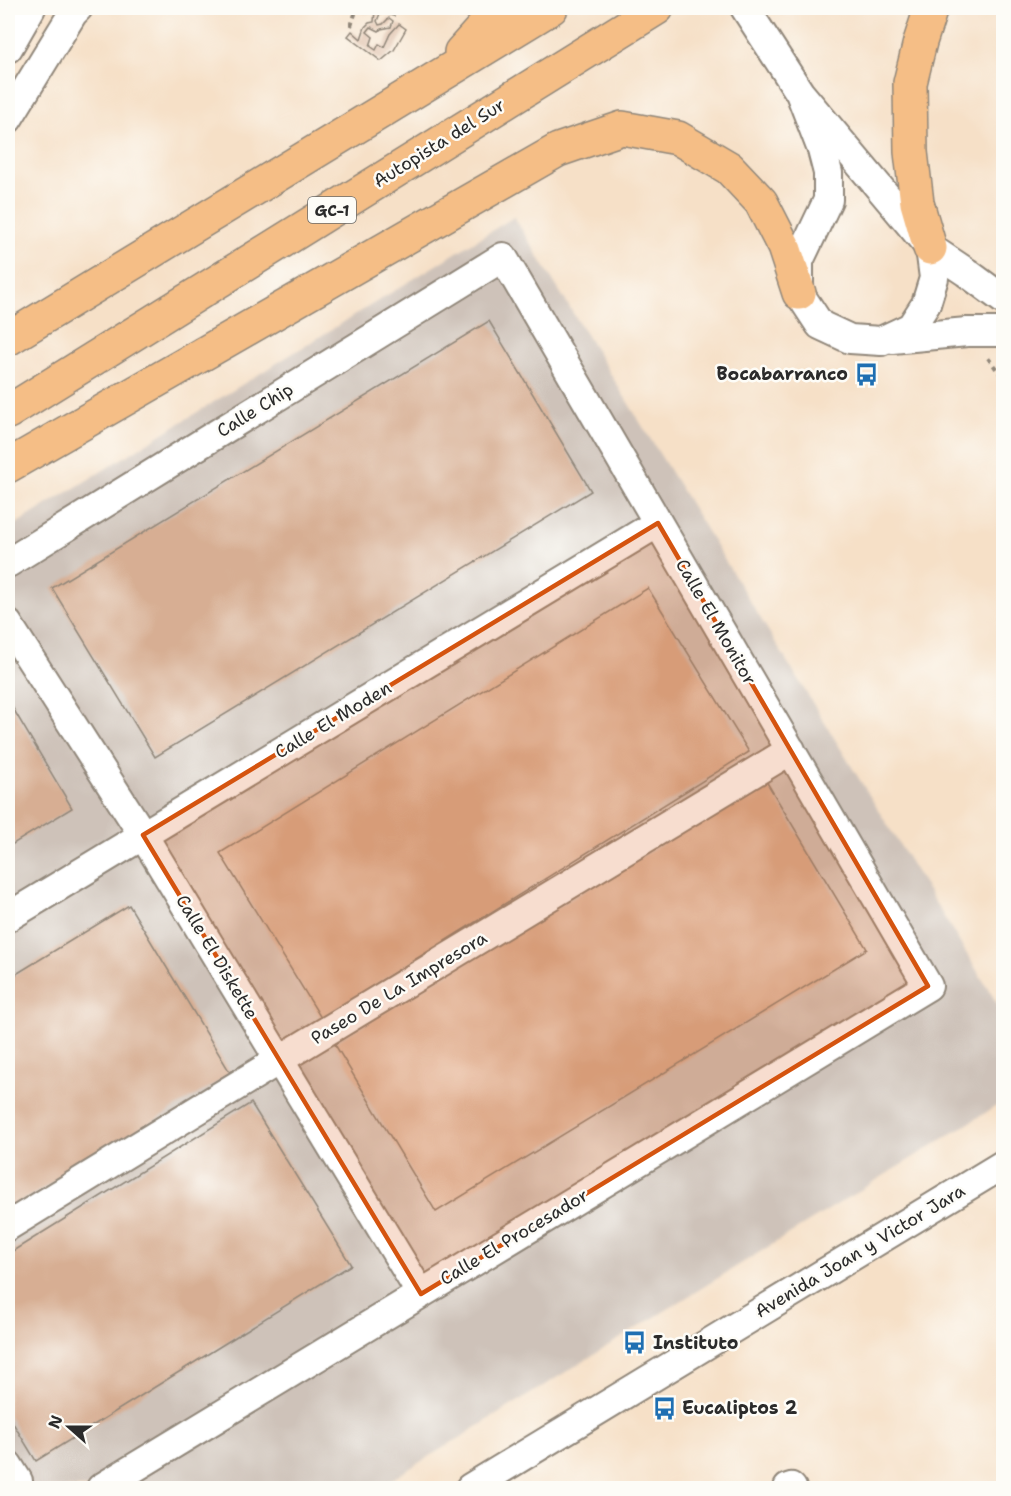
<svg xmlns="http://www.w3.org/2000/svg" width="1011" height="1496" viewBox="0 0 1011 1496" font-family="'Shantell Sans',sans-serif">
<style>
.industrial{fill:#cec2b9}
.building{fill:#d7ae93}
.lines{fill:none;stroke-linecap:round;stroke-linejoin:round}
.minor-casing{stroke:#908679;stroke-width:32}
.highway-casing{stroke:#908679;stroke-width:36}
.path{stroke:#908679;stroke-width:4;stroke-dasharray:4.5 4.5;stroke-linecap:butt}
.minor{stroke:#fff;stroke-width:28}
.highway{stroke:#f5be86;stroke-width:33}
.marked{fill:#d5540f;fill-opacity:0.2;stroke:#d5540f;stroke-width:4.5;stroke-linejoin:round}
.labels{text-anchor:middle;stroke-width:5;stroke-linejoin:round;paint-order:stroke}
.shield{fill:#fdfcf7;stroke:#6a6a68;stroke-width:1.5}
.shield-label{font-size:16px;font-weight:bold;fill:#2b2b2b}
.street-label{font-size:18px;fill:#2b2b2b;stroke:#fdfcf7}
.poi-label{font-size:18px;font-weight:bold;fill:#2b2b2b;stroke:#fdfcf7;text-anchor:start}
</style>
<rect width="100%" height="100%" fill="#fdfcf7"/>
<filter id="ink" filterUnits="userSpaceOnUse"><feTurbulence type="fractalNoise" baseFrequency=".0167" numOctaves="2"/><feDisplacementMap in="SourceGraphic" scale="12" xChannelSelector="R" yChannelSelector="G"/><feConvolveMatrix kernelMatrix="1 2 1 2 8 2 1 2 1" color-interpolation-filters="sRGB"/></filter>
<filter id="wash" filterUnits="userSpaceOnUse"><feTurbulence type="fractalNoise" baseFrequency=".008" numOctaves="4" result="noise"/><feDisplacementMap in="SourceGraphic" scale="24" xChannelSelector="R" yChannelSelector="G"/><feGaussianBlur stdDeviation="1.35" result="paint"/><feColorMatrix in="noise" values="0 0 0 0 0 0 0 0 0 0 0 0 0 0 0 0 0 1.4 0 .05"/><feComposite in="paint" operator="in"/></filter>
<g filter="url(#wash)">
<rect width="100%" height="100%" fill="#f6e0c7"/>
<path class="industrial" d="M514,217L1003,1013V1102L378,1488H8V529Z"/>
<g id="blocks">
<path class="building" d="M361,8H397L394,16L390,15L388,11L384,10L381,11L377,21L379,25L383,24L389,18L393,21L391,27L381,29L379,31L371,27L367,32L373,37L370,46L376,50L379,44L384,47L390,34L399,24L406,29L394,50L381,61L348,36L352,31L361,39L365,27L369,23L374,22L375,10L366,13L360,10Z
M489,321L591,491L155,757L52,588Z
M648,588L749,752L321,1018L220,853Z
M8,700L72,808L8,847Z
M766,781L867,949L436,1212L334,1043Z
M129,905L231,1074L8,1210V979Z
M251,1103L351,1265L36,1461L8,1415V1254Z"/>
</g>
</g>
<g filter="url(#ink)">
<use href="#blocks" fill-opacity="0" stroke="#908679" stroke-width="1.5"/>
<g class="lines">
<defs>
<path id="minor" d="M745,8L800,93L930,248L934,278L926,304L911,327L881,341L850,339L820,325L799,293V261L828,200V173L822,150L800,93
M8,48L31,8
M8,119L73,13L78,8
M930,248L966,272L1004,300
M892,339L967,332H1004
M8,563L503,257L928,986L101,1488
M8,624L143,835L421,1294
M8,917L658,523
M8,1226L279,1060L791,750
M8,1465L18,1481
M470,1488L1004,1164
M788,1488L791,1487L792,1488"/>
<path id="highway" d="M461,52L487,23L498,8
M930,248L917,203L911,152L910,83L920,42L931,8
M8,339L551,8
M8,412L657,8
M8,466L558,150L622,128L678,138L729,168L761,202L784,247L799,293"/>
</defs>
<use href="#minor" class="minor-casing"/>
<use href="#highway" class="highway-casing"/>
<path class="path" d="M351,26L357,8
M988,358L1004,379"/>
<use href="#minor" class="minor"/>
<use href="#highway" class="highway"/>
</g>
</g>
<path class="marked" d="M658,523L928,986L421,1294L143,835Z"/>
<defs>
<symbol id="bus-bare" viewBox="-9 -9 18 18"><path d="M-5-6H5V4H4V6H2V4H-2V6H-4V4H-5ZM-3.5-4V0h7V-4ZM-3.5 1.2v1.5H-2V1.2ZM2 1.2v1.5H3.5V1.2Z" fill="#1f6fb2" stroke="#fdfcf7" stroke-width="2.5" paint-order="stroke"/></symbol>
</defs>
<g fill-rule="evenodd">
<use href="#bus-bare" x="850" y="358" width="33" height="33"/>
<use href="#bus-bare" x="618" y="1326" width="33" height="33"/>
<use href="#bus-bare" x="648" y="1392" width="33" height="33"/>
</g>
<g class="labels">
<rect class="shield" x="308" y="197" width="48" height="26" rx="4.5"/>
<g class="shield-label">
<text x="332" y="216">GC-1</text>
</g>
<g class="street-label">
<text transform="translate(439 143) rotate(-32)" y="6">Autopista del Sur</text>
<text transform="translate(255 410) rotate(-32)" y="6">Calle Chip</text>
<text transform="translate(716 622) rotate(60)" y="6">Calle El Monitor</text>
<text transform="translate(333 720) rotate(-31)" y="6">Calle El Moden</text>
<text transform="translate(217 957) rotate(59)" y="6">Calle El Diskette</text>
<text transform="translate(399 988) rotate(-31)" y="6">Paseo De La Impresora</text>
<text transform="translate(514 1237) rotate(-31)" y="6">Calle El Procesador</text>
<text transform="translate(860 1251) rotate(-31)" y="6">Avenida Joan y Victor Jara</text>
</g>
<g class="poi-label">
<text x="848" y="380" text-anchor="end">Bocabarranco</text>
<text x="653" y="1349">Instituto</text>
<text x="682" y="1414">Eucaliptos 2</text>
</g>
</g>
<rect width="1011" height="1496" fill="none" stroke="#fdfcf7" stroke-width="30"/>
<g transform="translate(69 1427) rotate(291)" stroke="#fdfcf7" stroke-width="4.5" paint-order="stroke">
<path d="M0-4.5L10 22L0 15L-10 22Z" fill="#2b2b2b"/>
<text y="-9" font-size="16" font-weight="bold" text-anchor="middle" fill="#2b2b2b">N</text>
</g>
</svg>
